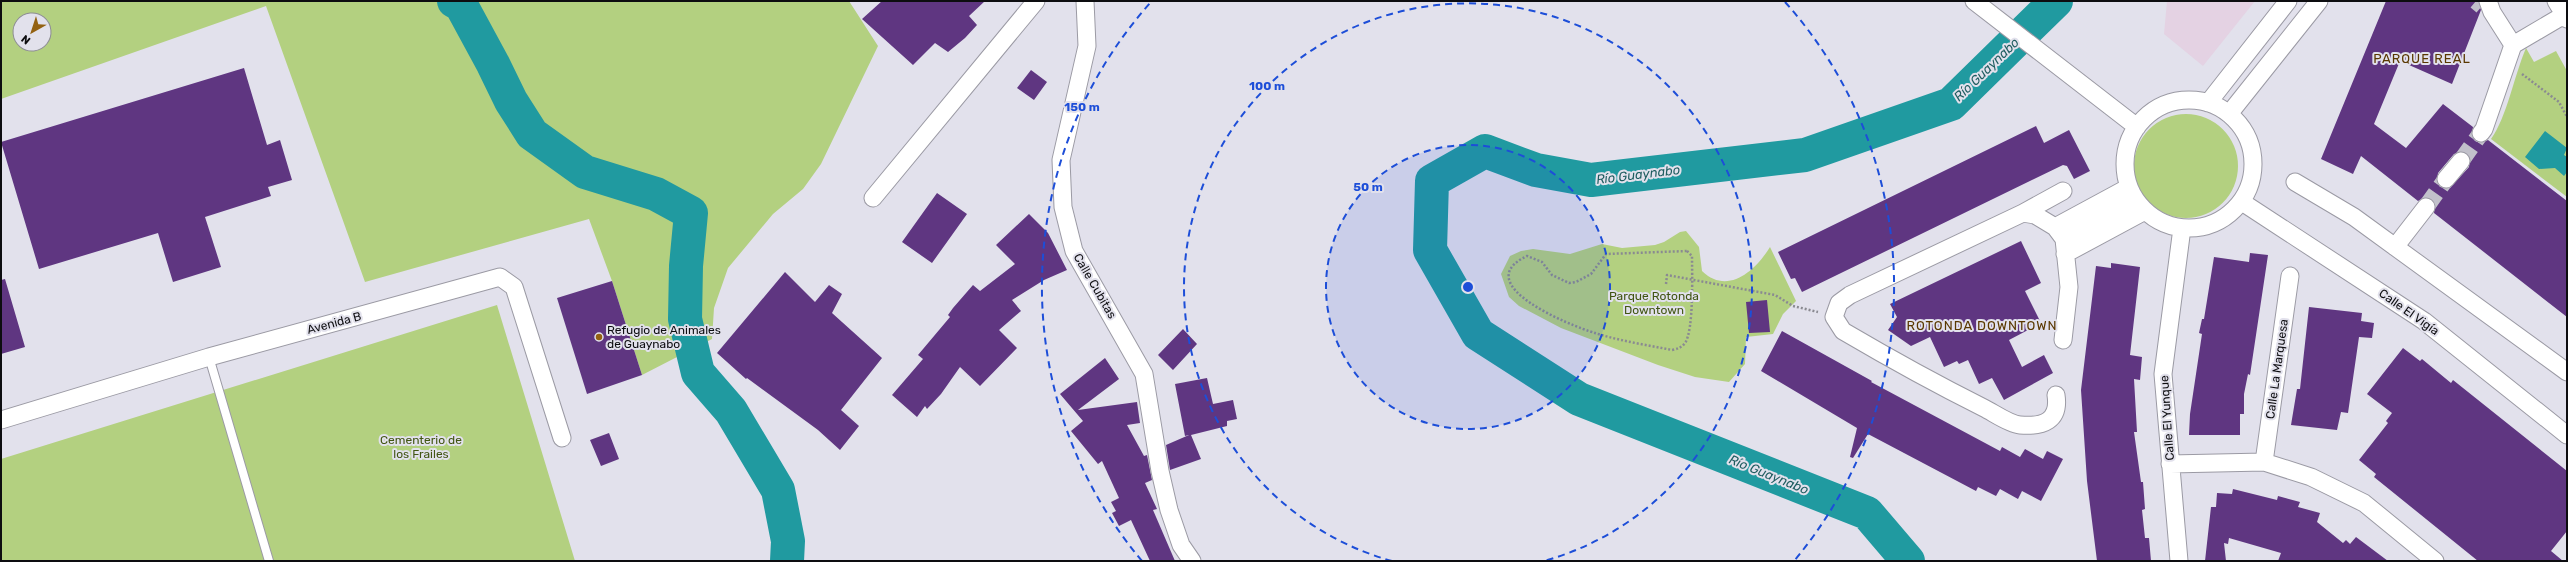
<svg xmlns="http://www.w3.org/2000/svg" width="2568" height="562" viewBox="0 0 2568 562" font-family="Rubik,sans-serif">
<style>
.commercial{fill:#e4d2e3}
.green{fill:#b3d080;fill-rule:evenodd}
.water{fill:#209aa0}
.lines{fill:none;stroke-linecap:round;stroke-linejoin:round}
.river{stroke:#209aa0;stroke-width:34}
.building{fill:#5f3681;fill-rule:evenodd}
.minor-tunnel{stroke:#c2c1cb;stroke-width:17;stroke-dasharray:17 8;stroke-linecap:butt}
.service-casing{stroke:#9b9aa4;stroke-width:10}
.minor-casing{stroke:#9b9aa4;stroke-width:19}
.path{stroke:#8a8a91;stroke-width:2.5;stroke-dasharray:2 2;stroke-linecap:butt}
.service{stroke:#fff;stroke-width:8}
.minor{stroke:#fff;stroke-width:17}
.ring{fill:none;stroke:#1d4ed8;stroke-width:2;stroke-dasharray:7 5}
.poi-dot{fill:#936112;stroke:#e2e1ec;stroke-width:1.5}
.labels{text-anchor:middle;stroke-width:4;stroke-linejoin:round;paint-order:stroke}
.street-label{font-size:12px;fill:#0d0d10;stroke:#e2e1ec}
.park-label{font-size:12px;fill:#415512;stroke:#e2e1ec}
.poi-label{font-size:12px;fill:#0d0d10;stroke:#e2e1ec;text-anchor:start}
.neighbourhood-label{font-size:13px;letter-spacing:1px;fill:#5a3800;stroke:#e2e1ec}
.water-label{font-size:13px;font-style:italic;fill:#1f5d60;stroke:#e2e1ec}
.centre{fill:#1d4ed8;stroke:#e2e1ec;stroke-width:2}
.ring-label{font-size:12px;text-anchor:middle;font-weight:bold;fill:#1d4ed8;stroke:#e2e1ec;stroke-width:4;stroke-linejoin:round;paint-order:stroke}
</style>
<rect width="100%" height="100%" fill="#e2e1ec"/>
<path class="commercial" d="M2167,1H2255L2203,66L2164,34Z"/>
<path class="green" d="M1,1H849L878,46L821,164L803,189L773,214L728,268L714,308L712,339L642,375L612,281L589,219L365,282L266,6L1,99ZM20,20H44V44H20Z
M2526,48L2534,62L2556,51L2567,71V197L2491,139C2507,117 2514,76 2526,48Z
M2134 166a52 52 0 1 1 104 0a52 52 0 1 1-104 0Z
M1686,231L1699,247L1702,271C1728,296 1756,270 1770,247L1796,301L1783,314L1773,334L1746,337L1745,364L1729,382L1695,377L1658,365L1561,328L1519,306L1509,297L1501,274L1510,256L1521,251L1533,249L1570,254L1602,244L1622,248L1655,245L1664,242L1680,232Z
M497,305L575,561H1V459Z"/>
<path class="water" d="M2545,131L2567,148L2564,155L2567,157V172L2564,176L2555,168L2539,169L2525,157Z"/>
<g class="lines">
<path class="river" d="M454,1L461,5L493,64L511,101L532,134L585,172L656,194L691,213L686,266L685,319L698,373L731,411L778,490L788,541L787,561
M1908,561L1867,513L1579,399L1478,334L1430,250L1432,181L1485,151L1536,170L1591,180L1805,155L1951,104L2056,1"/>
</g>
<path class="building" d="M882,1H985L969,16L977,25L965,38L948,52L935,43L913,65L862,19Z
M2386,1H2478L2481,10L2452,84L2400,61L2374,124L2406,148L2443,104L2473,127L2472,137L2475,141L2480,143L2488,140L2567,201V317L2434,213L2435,204L2432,199L2423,198L2418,201L2361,156L2353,174L2321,159ZM2462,151L2470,157L2469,167L2450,188L2440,187L2437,182L2438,173L2454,154Z
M244,68L267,145L280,140L292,180L268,187L271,196L205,217L221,267L173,282L158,233L39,269L1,142Z
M1031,70L1047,82L1034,100L1017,88Z
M2036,126L2044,143L2069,130L2090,171L2074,179L2067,166L2063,165L1802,292L1795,278L1791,279L1778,252Z
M937,193L967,214L932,263L902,242Z
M1029,214L1048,233L1067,270L1044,280L1012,300L1021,311L999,330L1017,348L980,386L960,367L941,394L927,409L925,406L917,417L892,395L923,359L918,355L950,317L948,315L953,308L973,285L980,291L1015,264L996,245Z
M2021,241L2041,283L2025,291L2040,321L2027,327L2028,330L2009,340L2022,367L2044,355L2053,373L2004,400L1992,378L1979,384L1968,360L1959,364L1957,361L1944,367L1930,337L1911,346L1888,330L1897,317L1890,304Z
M2250,253L2268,255L2250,375L2248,374L2244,394V414H2240V435H2189L2190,414L2202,334L2199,333L2202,319H2204L2214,257L2249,262Z
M2111,263L2140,267L2130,355L2142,357L2140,380L2134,379L2137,432H2134L2141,482H2143L2145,509L2142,510L2145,538H2149L2151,561H2097L2087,481L2081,390L2096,266L2111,268Z
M785,272L815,302L829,285L842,294L832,313L882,358L841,410L859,426L840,450L818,430L747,378L746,379L717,353Z
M5,279L25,347L1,354V280Z
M612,281L642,375L587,394L557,298Z
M1767,300L1770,332L1749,333L1746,302Z
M2309,307L2362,313L2361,321L2374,323L2372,338L2359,337L2348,413L2341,412L2337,430L2291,425L2297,389H2300Z
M1183,329L1197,344L1173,370L1158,355Z
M1782,331L1872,381L1871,382L2000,451L2002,447L2020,457L2025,449L2043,459L2047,451L2063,459L2041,501L2022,491L2018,499L2000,489L1996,496L1978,487L1976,491L1868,434L1853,458L1850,457L1857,428L1761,371Z
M2403,348L2420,361L2422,359L2451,383L2453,380L2567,471V531L2551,551L2563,561H2478L2374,477L2376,474L2359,460L2388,423L2386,421L2392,413L2367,394Z
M1105,358L1119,379L1078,410L1137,402L1140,423L1127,425L1144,456L1147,455L1152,480L1145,483L1157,509L1153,510L1175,561H1150L1131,520L1119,526L1112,513L1116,511L1111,502L1119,498L1102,461L1098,464L1071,431L1083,421L1060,394Z
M1207,378L1213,404L1233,400L1237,419L1227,421V426L1191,435L1201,459L1170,470L1166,445L1189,435L1185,436L1175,384Z
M609,433L619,459L601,466L590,440Z
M2233,489L2277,500L2278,496L2300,502L2298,507L2320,513L2317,522L2343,543L2346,540L2350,544L2356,537L2388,561H2278L2281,553L2229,538L2228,544L2224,543L2226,561H2205L2211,507H2216L2217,493L2232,494Z"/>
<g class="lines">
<path class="minor-tunnel" d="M2476,1L2482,6
M2461,161L2481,133
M2426,207L2446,179"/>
<defs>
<path id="service" d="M209,357L269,561"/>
<path id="minor" d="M1085,1L1087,46L1061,160L1063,207L1074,251L1144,374L1160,471L1169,510L1181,545L1192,561
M1974,1L2137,127
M2556,1L2567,19
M2513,45L2564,15
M2125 164a64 64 0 1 1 128 0a64 64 0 1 1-128 0Z
M2208,103L2288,1
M2229,114L2319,1
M2481,133L2484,129L2513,45L2492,12L2488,1
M2446,179L2461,161
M2295,182L2354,217L2567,372
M873,198L1036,1
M2242,202L2424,321L2567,435
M2023,213L2063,191
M2055,227L2129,187
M2064,239L2136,201
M2395,247L2426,207
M2065,254L2145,211
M2056,395C2060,421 2043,427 2020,425C2009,424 1994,413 1984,408C1936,384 1889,358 1843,331L1834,317L1839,303L1850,295L2023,213L2035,215L2055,227L2064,239L2069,287L2063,340
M1,420L209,357L500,277L514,287L562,438
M2264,462L2290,276
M2170,464L2264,462L2311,477L2364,503L2435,561
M2179,561L2163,374L2182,228"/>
</defs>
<use href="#service" class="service-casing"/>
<use href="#minor" class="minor-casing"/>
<path class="path" d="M2522,74L2559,102L2567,117
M1687,251L1692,256C1692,273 1694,330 1685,343C1682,347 1678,349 1672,350C1647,345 1620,341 1595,333C1571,326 1467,284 1527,256L1542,262L1552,275L1569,283L1576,282L1591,274L1606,254Z
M1666,284L1667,275L1775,295L1793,306L1818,312"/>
<use href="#service" class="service"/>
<use href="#minor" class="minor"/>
</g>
<circle cx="1468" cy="287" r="142" fill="#1d4ed8" fill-opacity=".12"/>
<g class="ring">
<circle cx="1468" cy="287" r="142"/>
<path d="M1392 561A284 284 0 1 1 1544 561"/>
<path d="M1142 561A426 426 0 0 1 1151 2M1785 2A426 426 0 0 1 1794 561"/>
</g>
<circle class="poi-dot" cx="599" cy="337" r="4"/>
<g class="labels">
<g class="street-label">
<text transform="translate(1095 286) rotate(60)" y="4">Calle Cubitas</text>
<text transform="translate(2409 312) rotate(35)" y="4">Calle El Vigía</text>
<text transform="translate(334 323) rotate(-15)" y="4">Avenida B</text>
<text transform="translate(2277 369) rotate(-82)" y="4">Calle La Marquesa</text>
<text transform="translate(2167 418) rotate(-94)" y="4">Calle El Yunque</text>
</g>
<g class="park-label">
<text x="1654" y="300">Parque Rotonda<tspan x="1654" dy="14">Downtown</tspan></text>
<text x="421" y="444">Cementerio de<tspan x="421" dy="14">los Frailes</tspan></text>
</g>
<g class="poi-label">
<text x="607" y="334">Refugio de Animales<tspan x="607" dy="14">de Guaynabo</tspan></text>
</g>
<g class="neighbourhood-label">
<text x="2422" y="63">PARQUE REAL</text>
<text x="1982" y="330">ROTONDA DOWNTOWN</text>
</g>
<g class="water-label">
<text transform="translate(1986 69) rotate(-44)" y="5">Río Guaynabo</text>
<text transform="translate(1638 174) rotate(-7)" y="5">Río Guaynabo</text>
<text transform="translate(1769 474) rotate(22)" y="5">Río Guaynabo</text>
</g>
</g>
<circle cx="1468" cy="287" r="6" class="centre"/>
<g class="ring-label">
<text x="1267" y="90">100 m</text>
<text x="1082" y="111">150 m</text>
<text x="1368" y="191">50 m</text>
</g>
<rect width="2568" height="562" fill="none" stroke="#0d0d10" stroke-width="4"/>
<g transform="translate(32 32) rotate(219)"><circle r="19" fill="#e2e1ec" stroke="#8d8c94"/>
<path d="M0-3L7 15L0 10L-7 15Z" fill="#936112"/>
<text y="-6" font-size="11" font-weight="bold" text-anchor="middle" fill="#0d0d10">N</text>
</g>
</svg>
